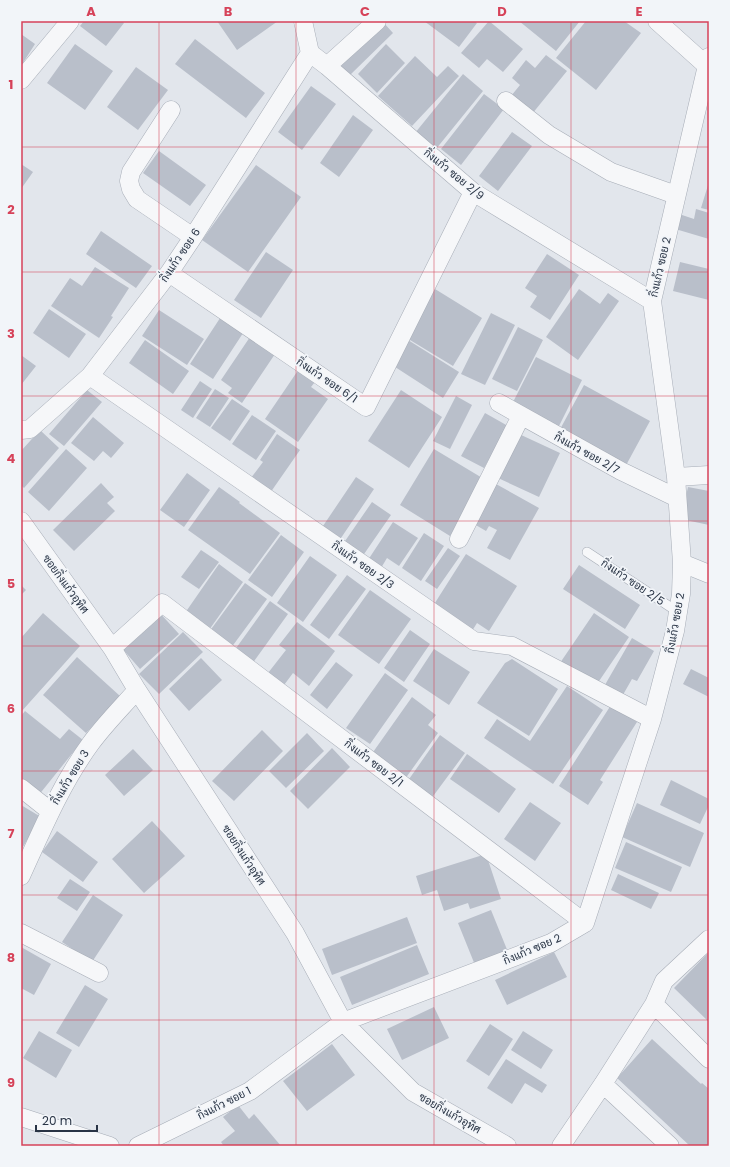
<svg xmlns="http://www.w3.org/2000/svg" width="730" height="1167" viewBox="0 0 730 1167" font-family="Poppins,Sarabun,sans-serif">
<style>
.building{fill:#b9bfca}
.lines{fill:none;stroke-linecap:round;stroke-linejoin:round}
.service-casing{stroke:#a7adb7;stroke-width:10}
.minor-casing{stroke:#a7adb7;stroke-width:19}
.service{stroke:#f6f7f9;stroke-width:9}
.minor{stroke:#f6f7f9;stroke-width:18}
.grid{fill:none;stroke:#d64259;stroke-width:1;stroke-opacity:0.55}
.labels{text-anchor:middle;stroke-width:3.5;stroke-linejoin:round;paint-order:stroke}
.street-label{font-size:11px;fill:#293445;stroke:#f2f5f9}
.neatline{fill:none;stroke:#d64259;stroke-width:1.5}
.grid-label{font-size:13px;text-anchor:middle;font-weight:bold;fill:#d64259}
</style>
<rect width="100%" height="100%" fill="#e2e6ec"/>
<path class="building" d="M84,21H122L124,23L106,46L80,26Z
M217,21H278L237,50Z
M424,21H474L477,23L459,47Z
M489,21L523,49L503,72L487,59L479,68L461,53Z
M519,21H580L556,51Z
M586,21H624L641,33L596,90L556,58Z
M383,22L393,33L349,76L339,66Z
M21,34L35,44L21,66Z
M195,39L265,93L246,118L175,64Z
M75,44L113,71L85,110L47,83Z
M386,44L405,63L377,93L358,74Z
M546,55L567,71L532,114L511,96L520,85L512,78L526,60L535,68Z
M415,56L437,77L448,66L459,76L412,126L378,96Z
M136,67L168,90L138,130L107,107Z
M463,74L483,91L436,149L415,133Z
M311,86L336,104L302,150L278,132Z
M484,94L504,109L461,165L441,149Z
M353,115L373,130L339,177L320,163Z
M512,132L532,146L498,191L479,176Z
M159,151L206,185L190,206L143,173Z
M21,164L33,172L21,189Z
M256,165L301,197L248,272L202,240Z
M709,182V210L701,208Z
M696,209L709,213V239L672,228L676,213L694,219Z
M101,231L152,266L136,288L86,254Z
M266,252L293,270L261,318L234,300Z
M547,254L579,275L550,320L530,307L537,296L525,288Z
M680,262L709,269V300L673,291Z
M95,267L129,288L111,316L113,317L99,338L51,306L70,278L82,286Z
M435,289L482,318L453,366L405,337Z
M579,289L600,304L608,293L619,301L578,360L546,337Z
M49,309L86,334L69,358L33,333Z
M159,310L204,339L187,365L142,336Z
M224,312L247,327L213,379L190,364Z
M491,313L515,325L485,385L461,374Z
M518,327L543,340L517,391L492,379Z
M252,334L277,351L242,403L228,393L232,388L221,380Z
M145,340L189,371L173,394L129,363Z
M408,340L459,372L443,398L392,365Z
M21,355L36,366L21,385Z
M536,357L582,380L557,430L511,406Z
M301,366L318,378L311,387L328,399L298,442L265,419Z
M200,381L212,389L193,418L181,410Z
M584,385L650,421L624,469L558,433Z
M215,389L229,398L210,427L196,418Z
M87,390L102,402L64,446L49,434Z
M401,390L442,417L409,468L368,441Z
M456,396L472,405L450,449L433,441Z
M232,399L250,411L230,441L211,428Z
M485,413L508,426L484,468L461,456Z
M252,415L276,431L256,460L232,444Z
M93,417L124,443L111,458L103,451L94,461L71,443Z
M40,430L59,448L24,488L21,485V451Z
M277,434L300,450L268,496L248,482L263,462L260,460Z
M519,434L560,453L539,497L498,478Z
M66,449L87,468L49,511L28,492Z
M434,449L484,479L450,536L400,505Z
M187,473L210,490L184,527L160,510Z
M356,477L374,489L341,538L323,526Z
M101,483L114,497L107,503L115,511L74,551L53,530Z
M496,484L539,508L510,560L487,548L497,530L489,526L486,531L474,524Z
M219,487L240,502L239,503L280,533L250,574L188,530Z
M688,487L709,491V525L681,519Z
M372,502L391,515L362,557L343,544Z
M393,522L418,538L399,566L387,558L381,568L368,560Z
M424,533L444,546L421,581L402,568Z
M281,535L304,552L272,597L248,580Z
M448,548L460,556L437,589L425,581Z
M201,550L219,562L199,589L181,577Z
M466,554L517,586L489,631L477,623L472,631L433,606Z
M310,556L337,575L303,622L277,603Z
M219,564L243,582L209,630L185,613Z
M579,565L640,605L625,629L563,589Z
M347,575L366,589L329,639L310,625Z
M245,583L267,599L231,648L209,632Z
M21,585L26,590L21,595Z
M370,590L411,619L379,664L338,635Z
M270,601L288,614L252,664L234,651Z
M158,611L179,634L140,669L120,646Z
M43,613L80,646L21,712V638Z
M594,613L629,637L595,687L560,663Z
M297,622L335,651L309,686L293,673L284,685L268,673L286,650L279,645Z
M410,630L430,644L404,682L384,668Z
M183,632L203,652L159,694L139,674Z
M632,638L654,651L637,681L632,679L620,700L602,690Z
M434,649L470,672L449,705L413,681Z
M77,657L120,696L86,733L43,695Z
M201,658L222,680L189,711L169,689Z
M512,659L558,689L529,736L477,703L505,663Z
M336,662L353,675L327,709L310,695Z
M691,669L709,678V697L683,684Z
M385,673L408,690L370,744L346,728Z
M567,686L603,710L553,784L484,738L497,719L530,741Z
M412,697L436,715L428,725L438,733L405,779L371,755Z
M611,705L637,722L600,780L603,782L588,805L559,786Z
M25,711L60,739L69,729L83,740L38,796L21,783V716Z
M262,730L283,751L234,801L212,781Z
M307,733L324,751L286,788L269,771Z
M440,735L465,753L431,799L407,782Z
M332,748L350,767L308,809L290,791Z
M133,749L153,770L124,796L105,775Z
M467,754L516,789L499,813L450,779Z
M671,780L709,799V805L700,824L660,805Z
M530,802L561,823L535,861L504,839Z
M637,803L704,833L690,867L622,837Z
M21,805L41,817L21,850Z
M152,821L185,856L144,893L112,859Z
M57,831L98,862L83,882L42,852Z
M626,842L682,867L671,892L615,868Z
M486,854L501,899L470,909L468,903L444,911L437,890L422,895L416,876Z
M618,874L659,893L651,909L611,890Z
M70,879L90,892L77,911L57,898Z
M93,895L123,915L92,962L62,942Z
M491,910L508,952L475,965L458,923Z
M407,917L417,943L332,975L322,949Z
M417,945L429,974L352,1005L340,977Z
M21,947L51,964L34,995L21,988Z
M554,952L567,977L507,1005L495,980Z
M708,953L709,954V1022L674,988Z
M85,985L108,999L79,1047L56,1033Z
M434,1007L449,1038L402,1060L387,1029Z
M490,1024L513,1039L489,1076L466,1061Z
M39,1031L72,1050L56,1078L23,1058Z
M523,1031L553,1050L541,1069L511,1050Z
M652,1039L701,1084L702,1083L709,1089V1146H690L617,1078Z
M332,1044L355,1075L307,1111L283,1081Z
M506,1059L547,1085L542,1093L525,1083L512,1104L487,1088Z
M238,1105L249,1119L254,1114L281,1146H224L221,1142L235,1131L223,1117Z"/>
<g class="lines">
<defs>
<path id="service" d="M587,552L678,612"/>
<path id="minor" d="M303,21L310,53
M657,21L707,66
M310,53L327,66L473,192L652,301
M327,66L377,21
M21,80L70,21
M506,101L549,135L611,172L676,195
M171,110L131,172L129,181L131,189L137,199L193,237
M169,273L366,407L473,192
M90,376L474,641L512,646L652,719
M499,403L621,471L677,498
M21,430L30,429L90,376L169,273L193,237L310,53
M676,477L709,475
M21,521L112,648L137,690L295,933L343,1022L413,1092L507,1146
M459,539L521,416
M682,563L709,574
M112,648L162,603L585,923
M21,788L50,811
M21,876C42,830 61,784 91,743C105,724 122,707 137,690
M21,933L99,973
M654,1004L709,1059
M603,1084L670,1146
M21,1117L110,1146
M138,1146L250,1091L343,1022L551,943L585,923L652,719L675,631L678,612L681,594L682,563L676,477L652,301L709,57
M561,1146L603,1084L654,1004L664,981L709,939"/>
</defs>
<use href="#service" class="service-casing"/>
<use href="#minor" class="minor-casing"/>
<use href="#service" class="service"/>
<use href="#minor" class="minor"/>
</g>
<path class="grid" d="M159,21V1146M296,21V1146M434,21V1146M571,21V1146M21,147H709M21,272H709M21,396H709M21,521H709M21,646H709M21,771H709M21,895H709M21,1020H709"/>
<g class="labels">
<g class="street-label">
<text transform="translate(454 174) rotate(39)" y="4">กิ่งแก้ว ซอย 2/9</text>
<text transform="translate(180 255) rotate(-56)" y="4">กิ่งแก้ว ซอย 6</text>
<text transform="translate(660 267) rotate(-77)" y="4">กิ่งแก้ว ซอย 2</text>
<text transform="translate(327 380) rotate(34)" y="4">กิ่งแก้ว ซอย 6/1</text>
<text transform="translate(587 453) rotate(29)" y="4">กิ่งแก้ว ซอย 2/7</text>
<text transform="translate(363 565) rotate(35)" y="4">กิ่งแก้ว ซอย 2/3</text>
<text transform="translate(633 582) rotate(34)" y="4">กิ่งแก้ว ซอย 2/5</text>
<text transform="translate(66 584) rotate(54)" y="4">ซอยกิ่งแก้วอุทิศ</text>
<text transform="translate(675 623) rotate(-80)" y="4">กิ่งแก้ว ซอย 2</text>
<text transform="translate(374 763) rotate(37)" y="4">กิ่งแก้ว ซอย 2/1</text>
<text transform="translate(70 777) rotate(-59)" y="4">กิ่งแก้ว ซอย 3</text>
<text transform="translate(244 855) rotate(57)" y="4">ซอยกิ่งแก้วอุทิศ</text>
<text transform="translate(532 949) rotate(-23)" y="4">กิ่งแก้ว ซอย 2</text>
<text transform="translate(224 1103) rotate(-27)" y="4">กิ่งแก้ว ซอย 1</text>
<text transform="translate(450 1113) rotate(30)" y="4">ซอยกิ่งแก้วอุทิศ</text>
</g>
</g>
<rect width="730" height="1167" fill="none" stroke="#f2f5f9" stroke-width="44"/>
<path d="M36 1125v6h61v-6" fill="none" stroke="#293445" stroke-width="2"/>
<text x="42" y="1125" font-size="12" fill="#293445" stroke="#f2f5f9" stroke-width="3" paint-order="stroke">20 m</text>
<rect x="22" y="22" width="686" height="1123" class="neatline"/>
<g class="grid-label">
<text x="91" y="16">A</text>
<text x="228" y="16">B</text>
<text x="365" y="16">C</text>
<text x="502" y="16">D</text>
<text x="639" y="16">E</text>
<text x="11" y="89">1</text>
<text x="11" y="214">2</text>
<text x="11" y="338">3</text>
<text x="11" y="463">4</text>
<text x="11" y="588">5</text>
<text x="11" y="713">6</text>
<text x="11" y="838">7</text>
<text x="11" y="962">8</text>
<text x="11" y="1087">9</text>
</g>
</svg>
